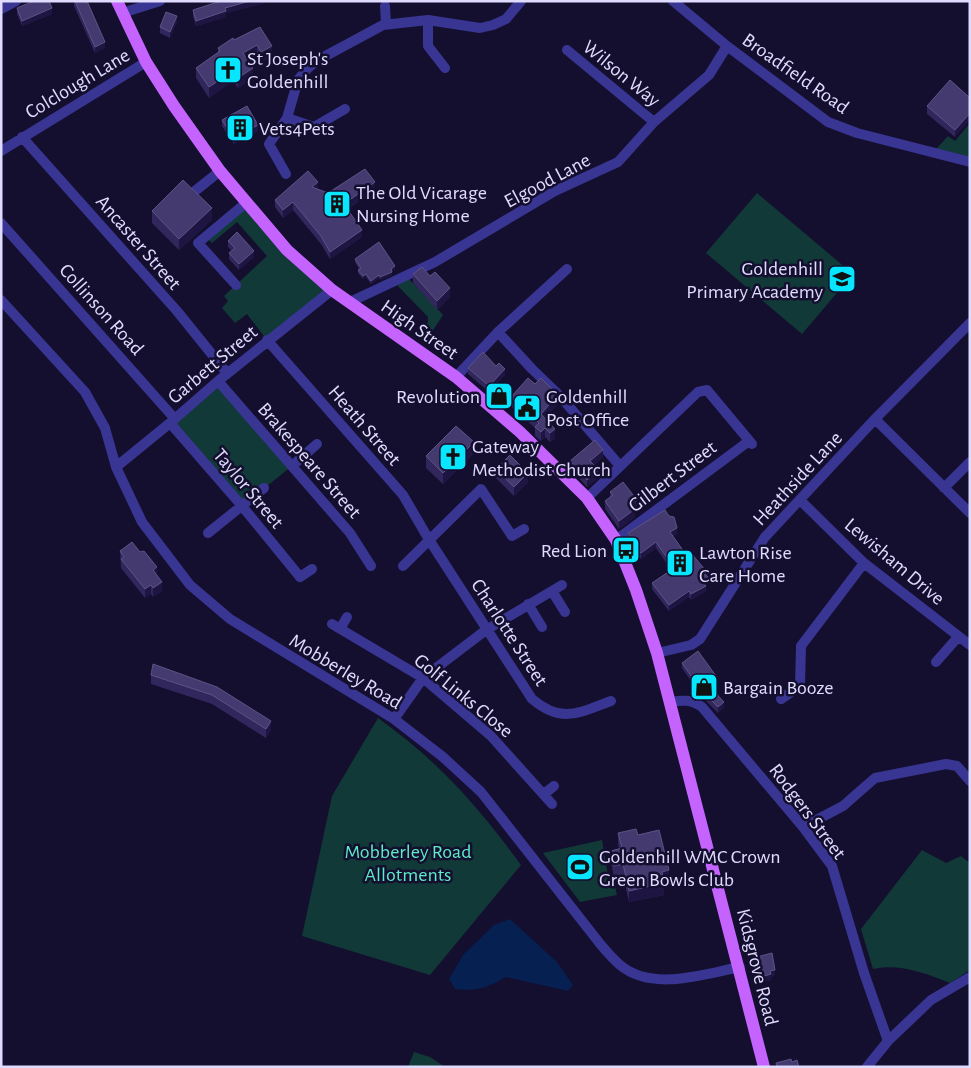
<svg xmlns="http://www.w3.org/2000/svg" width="971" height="1068" viewBox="0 0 971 1068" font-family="'Alegreya Sans',sans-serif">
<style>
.green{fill:#113938}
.water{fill:#052051}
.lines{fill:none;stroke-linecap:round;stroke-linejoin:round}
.minor{stroke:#393592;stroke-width:10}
.major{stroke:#c563ff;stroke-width:12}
.wall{fill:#31275d}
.shaded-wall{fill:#1e1543}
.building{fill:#443a6f;stroke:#5c5485}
.labels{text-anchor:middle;stroke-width:5;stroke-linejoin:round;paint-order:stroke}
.poi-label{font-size:20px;fill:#e0dcff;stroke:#140f2e;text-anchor:start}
.street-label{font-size:20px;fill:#e0dcff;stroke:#140f2e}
.park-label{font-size:20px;fill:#5aedc9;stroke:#140f2e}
</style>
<rect width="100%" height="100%" fill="#140f2e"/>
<path class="green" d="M970,123V158L939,150L937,148L948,136L955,141Z
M757,193L853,274L802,334L706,253Z
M245,204L329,292L267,340L247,314L235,323L222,308L228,301L224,296L267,256L237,222L212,243L206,237Z
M409,279L443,315L426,341L415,333L417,335L428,322V317L396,284Z
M218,381L292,466L242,506L170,423Z
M378,718C437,760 478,806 521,865L430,975L302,936L332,796Z
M602,840L609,881L614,882L617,895L580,902L543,853Z
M922,850L946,863L961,856L970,863V970L950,983C926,973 898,963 873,969L861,929Z
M414,1052L430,1057L445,1067H408Z"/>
<path class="water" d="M510,919L557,962L573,985L568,991L506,977C490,987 475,992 455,989L449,979L463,955L494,925Z"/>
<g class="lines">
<path class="minor" d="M673,1L727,46L828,122L857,133L970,162
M385,6L386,24
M1,9L16,1
M122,13L160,1
M428,20V46L445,68
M567,50L654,122
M287,118L314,127L345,109
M22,137L177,311L227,373
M1,151L146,62
M286,174L269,144L287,118L298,80L307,69L318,60L383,25L428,20L480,28L493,25L506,19L521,1
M195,191L220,171
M1,223L175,419
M236,285L198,243L247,202
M1,300L85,392L105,428L116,467L142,522L190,585L230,619L394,719L443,757L481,792L601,945C607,952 613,959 620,965C652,992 704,974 740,967
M350,302L435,262L555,191L618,162L654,122L709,75L727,46
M498,332L532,369L560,396L620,466
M267,340L403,495L428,538L532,699C562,724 578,713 611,701
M456,377L498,332L567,269
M218,381L350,533L371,566
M875,419L970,513
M170,423L242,506L300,577L312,569
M292,466L317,444
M116,467L170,423L218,381L332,290
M944,488L970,462
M587,498L698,392L707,390L752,444
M800,500L864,563L970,645
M208,533L264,488
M616,540L749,441
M403,566L481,489L512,536L524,529
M552,591L562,585
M528,604L542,627
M332,624L423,678L491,736L552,804
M340,629L347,617
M657,653L691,645L700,639L765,537L875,419L970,323
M936,662L958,637
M781,699L800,686L801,646L864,563
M670,702C683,700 691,699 702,707L803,827L832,866L864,973L888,1041
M394,719L423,678L486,630L552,591L565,612
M544,794L554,786
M803,827L843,806L875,778L946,764L957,766L970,781
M867,1067L888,1041L931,1000L970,977"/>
<path class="major" d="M117,1L146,62L174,106L220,171L287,250L332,290L456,377L520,432L587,498L616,540L636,590L657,653L764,1067"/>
</g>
<path class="wall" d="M74,1H87L105,48L95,53L74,6Z
M221,1H272L226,13V17L196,26L193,16V10Z
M17,8L52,14L22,26L17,14Z
M177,22L170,38L160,33V27Z
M260,27L272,56L261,62L257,56L248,61L253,78L238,88L233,81L209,98L196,78V68L218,53V48Z
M969,97L955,137L927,114V106Z
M222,120L258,131L234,144L222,126Z
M318,189L328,193L375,189L348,209L362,237L330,259L321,244L293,210L283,218L275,207V200Z
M152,211L212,220L179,250L152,223Z
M228,241L254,257L239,270L229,259V253L232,251L228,247Z
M355,259L395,269L392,271V275L380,280L379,278L371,284L366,277L363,279L358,273V270L359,269L355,262Z
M413,274L430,276L450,297L437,310L413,283Z
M468,368L505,375L489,392L468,374Z
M511,397L558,404L545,418L555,438L550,442L545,437L541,441L535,436V428L511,406Z
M474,453L443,484L426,468V456Z
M603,457L594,465L599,477L587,487L570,468V461Z
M496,469L528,482L514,496L496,478Z
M610,492L637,508L635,509V517L619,529L605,509V501L610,497Z
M628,533L677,534L673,536L687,556L707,576L708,583L705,585L706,591L691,600L689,597L669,611L652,589V583L671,570L656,548L641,559L633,550V546L628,539Z
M120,551L157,575L162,591L153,597L151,594L145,598L121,568Z
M682,663L716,682L711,688L724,708L718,713L702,697L682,668Z
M151,675L217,687L271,730L266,738L212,704L151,684Z
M618,833L638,835L669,882L664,884V895L629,902L623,876L614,878L611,862V851L619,849L618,845Z
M753,958L775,975L771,977V980L758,984L753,964Z"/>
<path class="shaded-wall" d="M250,1H272L226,13V17L196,26V21L225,8Z
M52,8V14L22,26V21Z
M177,16V22L170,38V32Z
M105,42V48L95,53V47Z
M257,45V56L243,64V53Z
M272,46V56L261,62V52Z
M253,68V78L238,88V78Z
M233,71V81L209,98V87Z
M970,113V120L955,137V130Z
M258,125V131L234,144V139Z
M318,182V189L312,187Z
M375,182V189L344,211V204Z
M293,202V210L283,218V210Z
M212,208V220L179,250V239Z
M362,230V237L330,259V252Z
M254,251V257L239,270V264Z
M395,266V269L391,272V269Z
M392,272V275L380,280V277Z
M366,274V277L363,279V276Z
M379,275V278L371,284V281Z
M450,288V297L437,310V301Z
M505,369V375L489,392V386Z
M558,395V404L541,423V414Z
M545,428V437L541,441V432Z
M555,429V438L550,442V433Z
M474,442V453L443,484V473Z
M603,450V457L590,468V461Z
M599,470V477L587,487V480Z
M528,473V482L514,496V487Z
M637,500V508L631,512V504Z
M635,509V517L619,529V521Z
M677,528V534L670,538V532Z
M656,542V548L641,559V553Z
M157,567V576L153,570Z
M707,572L708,583L702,587V581L705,574Z
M162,582V591L153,597V588Z
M151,585V594L145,598V589Z
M706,586V591L691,600V594Z
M689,591V597L669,611V605Z
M716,676V682L709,691V686Z
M724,702V708L718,713V707Z
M271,721V730L266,738V729Z
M669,870V882L664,884V895L629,902V891L662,872Z
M775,970V975L771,977V980L758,984V978L770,971Z"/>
<path class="building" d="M34,1H49L52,8L22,21L17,8Z
M75,1H87L105,42L95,47Z
M221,1H250L225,8L226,11L196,21L193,10Z
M166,12L177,16L170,32L160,27Z
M260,27L272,46L261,52L257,45L243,53L253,68L238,78L233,71L209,87L196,68L220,51L218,48L233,38L234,40Z
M950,80L969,97L970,96V113L955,130L927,106Z
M247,106L258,125L234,139L222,120Z
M365,169L375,182L344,204L362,230L330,252L321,236L293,202L283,210L275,200L308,171L318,182L312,187L328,193Z
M183,180L212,208L179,239L152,211Z
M237,232L254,251L239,264L229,253L235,248L228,241Z
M379,242L395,266L391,269L392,272L380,277L379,275L371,281L366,274L363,276L358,270L361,268L355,259Z
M422,267L430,276L435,272L450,288L437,301L413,274Z
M483,352L496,366L499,363L505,369L489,386L468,368Z
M528,378L535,384L541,378L558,395L541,414L555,429L550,433L545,428L541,432L535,427L539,423L511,397Z
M456,426L474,442L443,473L426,456Z
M595,440L603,450L590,461L599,470L587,480L570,461Z
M510,455L528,473L514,487L496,469Z
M623,482L637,500L631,504L635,509L619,521L605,501L613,495L610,492Z
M665,510L669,516L674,517L677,528L670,532L687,556L691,553L707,572L705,574L708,577L702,581L706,586L691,594L689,591L669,605L652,583L674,568L656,542L641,553L633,544L634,542L628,533Z
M132,542L140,552L144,551L157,567L153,570L162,582L153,588L151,585L145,589L121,559L124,557L120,551Z
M698,651L716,676L709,686L724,702L718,707L702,691L682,663Z
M153,664L217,687L271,721L266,729L212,695L151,675Z
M636,829L638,835L659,830L669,870L662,872L664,883L629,891L623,864L614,866L611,851L622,848L618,833Z
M772,953L775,970L770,971L771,974L758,978L753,958Z
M791,1059L792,1062L797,1060L799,1067H777L776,1063Z"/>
<defs>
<symbol id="church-square" viewBox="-11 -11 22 22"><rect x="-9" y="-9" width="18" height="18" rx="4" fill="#08e6ff" stroke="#140f2e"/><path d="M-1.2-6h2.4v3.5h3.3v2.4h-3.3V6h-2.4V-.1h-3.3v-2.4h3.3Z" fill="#111"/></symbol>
<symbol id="building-square" viewBox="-11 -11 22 22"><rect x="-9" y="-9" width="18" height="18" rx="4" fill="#08e6ff" stroke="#140f2e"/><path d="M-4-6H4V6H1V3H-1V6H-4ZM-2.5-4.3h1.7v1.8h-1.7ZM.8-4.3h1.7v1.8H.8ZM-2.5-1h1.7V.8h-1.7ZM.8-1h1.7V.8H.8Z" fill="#111"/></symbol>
<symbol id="school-square" viewBox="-11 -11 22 22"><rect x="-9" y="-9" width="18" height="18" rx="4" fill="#08e6ff" stroke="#140f2e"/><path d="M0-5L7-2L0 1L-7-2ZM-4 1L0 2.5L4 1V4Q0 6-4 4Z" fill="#111"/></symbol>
<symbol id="shop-square" viewBox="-11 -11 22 22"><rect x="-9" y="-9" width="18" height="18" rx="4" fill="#08e6ff" stroke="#140f2e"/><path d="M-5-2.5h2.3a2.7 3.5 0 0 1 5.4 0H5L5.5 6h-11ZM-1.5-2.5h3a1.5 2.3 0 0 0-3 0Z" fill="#111"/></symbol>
<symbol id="civic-square" viewBox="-11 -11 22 22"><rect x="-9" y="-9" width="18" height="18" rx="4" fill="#08e6ff" stroke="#140f2e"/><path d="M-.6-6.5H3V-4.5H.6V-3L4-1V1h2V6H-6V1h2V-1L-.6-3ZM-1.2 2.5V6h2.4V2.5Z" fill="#111"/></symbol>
<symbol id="bus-square" viewBox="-11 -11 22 22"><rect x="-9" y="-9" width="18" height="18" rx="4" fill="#08e6ff" stroke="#140f2e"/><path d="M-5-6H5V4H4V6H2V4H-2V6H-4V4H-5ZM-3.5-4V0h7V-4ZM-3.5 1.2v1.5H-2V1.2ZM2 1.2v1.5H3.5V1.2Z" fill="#111"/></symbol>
<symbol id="stadium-square" viewBox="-11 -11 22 22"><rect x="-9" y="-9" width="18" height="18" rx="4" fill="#08e6ff" stroke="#140f2e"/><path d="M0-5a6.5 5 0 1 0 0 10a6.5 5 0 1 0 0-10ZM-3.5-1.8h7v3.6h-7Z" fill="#111"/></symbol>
</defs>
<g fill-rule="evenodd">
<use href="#church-square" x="212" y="54" width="32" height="32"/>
<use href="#building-square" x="224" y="112" width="32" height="32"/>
<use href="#building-square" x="321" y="188" width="32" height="32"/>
<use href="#school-square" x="826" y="263" width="32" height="32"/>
<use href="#shop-square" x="483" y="380" width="32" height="32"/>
<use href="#civic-square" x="511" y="392" width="32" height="32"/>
<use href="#church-square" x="437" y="441" width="32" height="32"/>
<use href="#bus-square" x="610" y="534" width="32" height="32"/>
<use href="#building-square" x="664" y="547" width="32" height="32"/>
<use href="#shop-square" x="688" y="671" width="32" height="32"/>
<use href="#stadium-square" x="564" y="851" width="32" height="32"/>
</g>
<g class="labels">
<g class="poi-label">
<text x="247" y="65">St Joseph's<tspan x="247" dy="23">Goldenhill</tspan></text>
<text x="259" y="135">Vets4Pets</text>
<text x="356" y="199">The Old Vicarage<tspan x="356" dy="23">Nursing Home</tspan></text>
<text x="823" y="275" text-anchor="end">Goldenhill<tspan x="823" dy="23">Primary Academy</tspan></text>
<text x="480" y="403" text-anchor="end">Revolution</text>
<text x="546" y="403">Goldenhill<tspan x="546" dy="23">Post Office</tspan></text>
<text x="472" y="453">Gateway<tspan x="472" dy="23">Methodist Church</tspan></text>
<text x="607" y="557" text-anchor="end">Red Lion</text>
<text x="699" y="559">Lawton Rise<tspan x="699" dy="23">Care Home</tspan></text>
<text x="723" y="694">Bargain Booze</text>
<text x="599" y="863">Goldenhill WMC Crown<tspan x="599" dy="23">Green Bowls Club</tspan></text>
</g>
<g class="street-label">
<text transform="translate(622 73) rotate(39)" y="7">Wilson Way</text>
<text transform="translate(796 73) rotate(35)" y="7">Broadfield Road</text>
<text transform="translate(77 83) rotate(-31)" y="7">Colclough Lane</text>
<text transform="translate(547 180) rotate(-28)" y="7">Elgood Lane</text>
<text transform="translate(139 242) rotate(49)" y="7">Ancaster Street</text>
<text transform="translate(102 309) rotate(48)" y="7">Collinson Road</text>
<text transform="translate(420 329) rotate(35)" y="7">High Street</text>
<text transform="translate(212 364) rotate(-40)" y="7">Garbett Street</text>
<text transform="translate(365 425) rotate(49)" y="7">Heath Street</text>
<text transform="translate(310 460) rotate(49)" y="7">Brakespeare Street</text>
<text transform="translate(672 476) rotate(-37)" y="7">Gilbert Street</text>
<text transform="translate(797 478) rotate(-47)" y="7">Heathside Lane</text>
<text transform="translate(249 488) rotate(50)" y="7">Taylor Street</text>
<text transform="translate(895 561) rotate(40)" y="7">Lewisham Drive</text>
<text transform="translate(510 632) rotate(57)" y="7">Charlotte Street</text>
<text transform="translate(346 671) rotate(31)" y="7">Mobberley Road</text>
<text transform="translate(464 695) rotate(39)" y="7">Golf Links Close</text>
<text transform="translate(808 811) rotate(53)" y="7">Rodgers Street</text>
<text transform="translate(758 967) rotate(76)" y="7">Kidsgrove Road</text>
</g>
<g class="park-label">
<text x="408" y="858">Mobberley Road<tspan x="408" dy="23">Allotments</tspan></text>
</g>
</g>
<rect width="971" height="1068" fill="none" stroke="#e0dcff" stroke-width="5"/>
</svg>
